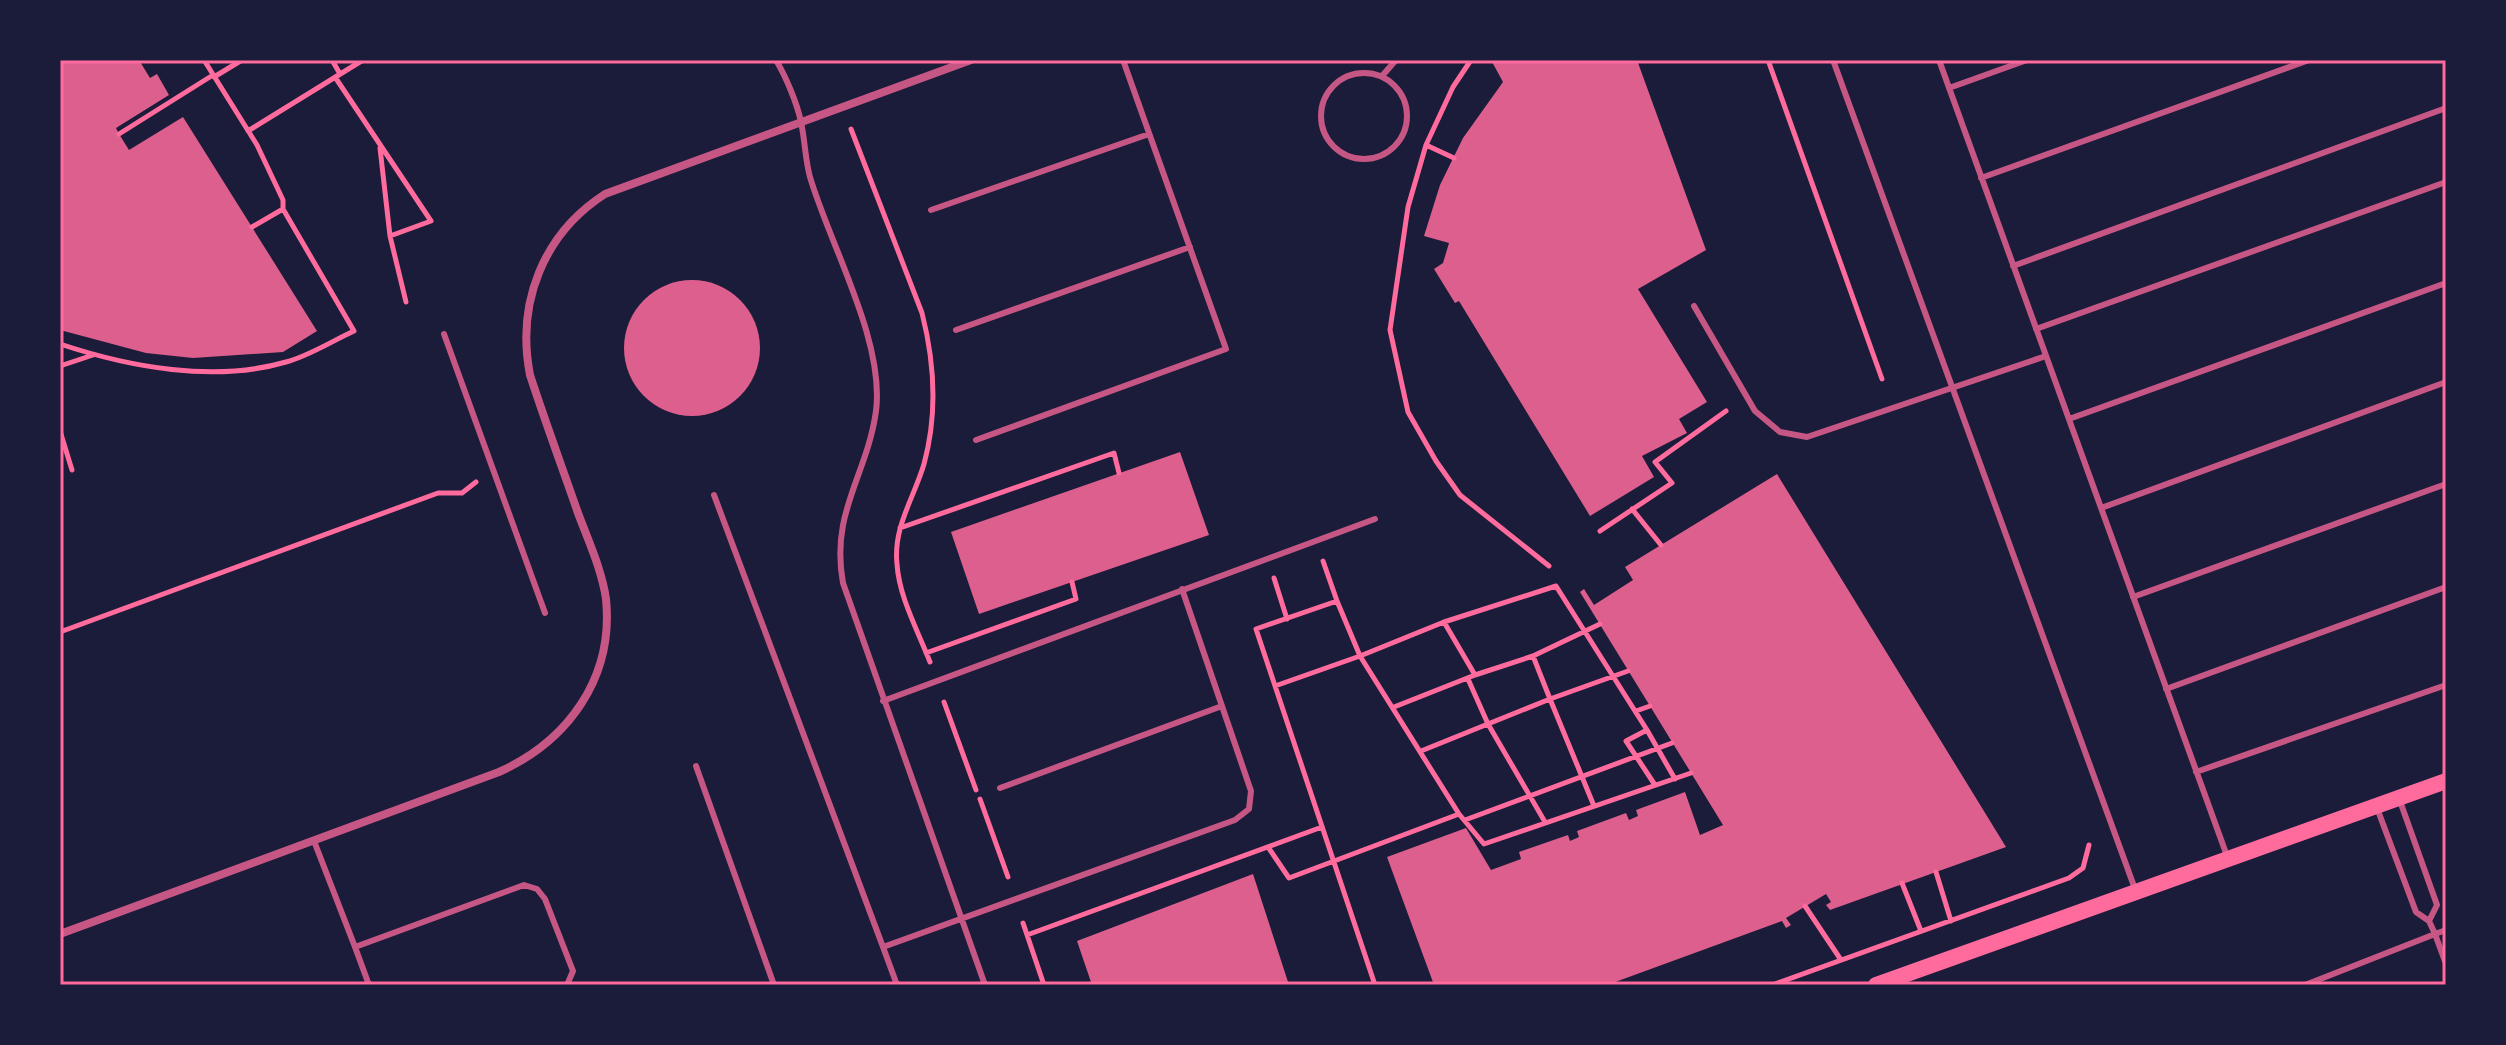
<svg xmlns="http://www.w3.org/2000/svg" width="2506" height="1045" viewBox="0 0 2506 1045" font-family="'Asap Condensed',sans-serif">
<style>
.building{fill:#dd5f8e}
.lines{fill:none;stroke-linecap:round;stroke-linejoin:round}
.path{stroke:#ff6b9d;stroke-width:5}
.service{stroke:#c65784;stroke-width:6}
.minor{stroke:#c65784;stroke-width:8}
.secondary{stroke:#ff6b9d;stroke-width:16}
.neatline{fill:none;stroke:#ff6b9d;stroke-width:3}
</style>
<rect width="100%" height="100%" fill="#1b1b3a"/>
<path class="building" d="M60,60H139L150,78L157,74L169,95L116,128L119,134L129,150L183,117L317,331L283,352L193,358L146,353L60,330Z
M1491,60H1637L1706,250L1638,289L1707,402L1679,419L1687,433L1642,456L1654,477L1590,516L1459,301L1455,303L1434,269L1443,263L1449,243L1424,236L1440,185L1463,138L1503,82Z
M624 348a68 68 0 1 1 136 0a68 68 0 1 1-136 0Z
M1180,452L1209,535L979,614L951,532Z
M1777,474L2006,847L1830,910L1826,905L1831,902L1826,894L1786,918L1791,925L1786,928L1782,921L1607,985H1434L1387,857L1466,828L1491,870L1521,859L1519,852L1568,835L1570,841L1579,837L1577,831L1626,813L1629,820L1638,816L1636,810L1685,792L1700,835L1723,825L1580,592L1584,589L1594,605L1633,580L1625,567Z
M1253,874L1289,985H1092L1077,941Z"/>
<g class="lines">
<path class="path" d="M204,60L257,145L283,200V209
M332,60L340,74
M1768,60L1882,379
M214,77L242,60
M335,77L431,221L390,236L380,148
M851,129L922,313C935,364 938,413 924,464C914,498 893,527 897,564C899,597 918,631 930,662
M248,131L363,60
M119,134L213,75
M1426,145L1453,87L1471,60
M1454,158L1426,145L1408,207L1390,330L1408,412L1436,461L1460,495L1549,566
M390,236L406,302
M60,344C129,367 214,383 286,362C309,356 332,341 354,331L283,209L252,227
M60,366L93,355
M60,431L72,470
M1632,509L1661,545
M900,528L1114,453L1119,473
M1600,531L1672,483L1655,462L1726,411
M1323,561L1337,601
M1274,578L1287,619
M1444,622L1556,586L1647,730
M60,632L438,493H462L476,482
M926,653L1076,599L1072,582
M1533,656L1600,624
M1475,675L1533,656L1550,699L1628,671
M1468,679L1488,724L1545,822
M1275,686L1360,656L1337,601L1256,629L1375,985
M944,702L976,790
M1394,707L1475,675L1444,622L1360,656L1459,814L1484,844L1691,773
M1636,711L1650,706
M1421,751L1550,699L1594,806
M1655,785L1626,741L1647,730L1675,779
M980,799L1008,877
M1465,820L1672,743
M1268,847L1289,878L1459,814
M1936,872L1951,921
M1902,883L1921,931
M1805,906L1841,960
M1023,923L1044,985
M1027,935L1322,827
M1772,985L2069,878L2083,868L2089,845"/>
<path class="service" d="M776,60C786,77 797,103 801,122C805,140 805,159 810,177C830,245 885,341 876,411C867,476 830,512 843,583L985,985
M1833,60L2135,889
M1939,60L2227,856
M1321 116a43 43 0 1 1 86 0a43 43 0 1 1-86 0Z
M1382,76L1396,60
M1949,88L2027,60
M1981,178L2309,60
M931,210L1149,134
M2013,266L2446,108
M1694,306L1755,411L1780,432L1807,437L2046,356
M2036,329L2446,182
M956,330L1190,247
M444,334L545,613
M2069,419L2446,283
M976,440L1226,349L1123,60
M714,495L883,947
M2101,508L2446,382
M2133,597L2446,484
M2166,689L2446,587
M883,701L1375,519
M696,766L774,985
M2196,772L2446,685
M1000,788L1222,706
M2400,801L2437,905L2429,921
M314,841L355,947L524,885L537,889L545,899L573,971L567,985
M2446,930L2435,934L2446,964
M355,947L369,985
M897,985L883,947L1235,820L1249,809L1251,791L1182,589
M2305,985L2435,934L2429,921L2416,912L2377,808"/>
<path class="minor" d="M60,934L499,772C568,741 614,678 606,599C602,570 588,540 578,513C562,467 545,421 530,375C516,303 543,234 605,194L971,60"/>
<path class="secondary" d="M1876,985L2446,781"/>
</g>
<rect width="2506" height="1045" fill="none" stroke="#1b1b3a" stroke-width="124"/>
<rect x="62" y="62" width="2382" height="921" class="neatline"/>
</svg>
